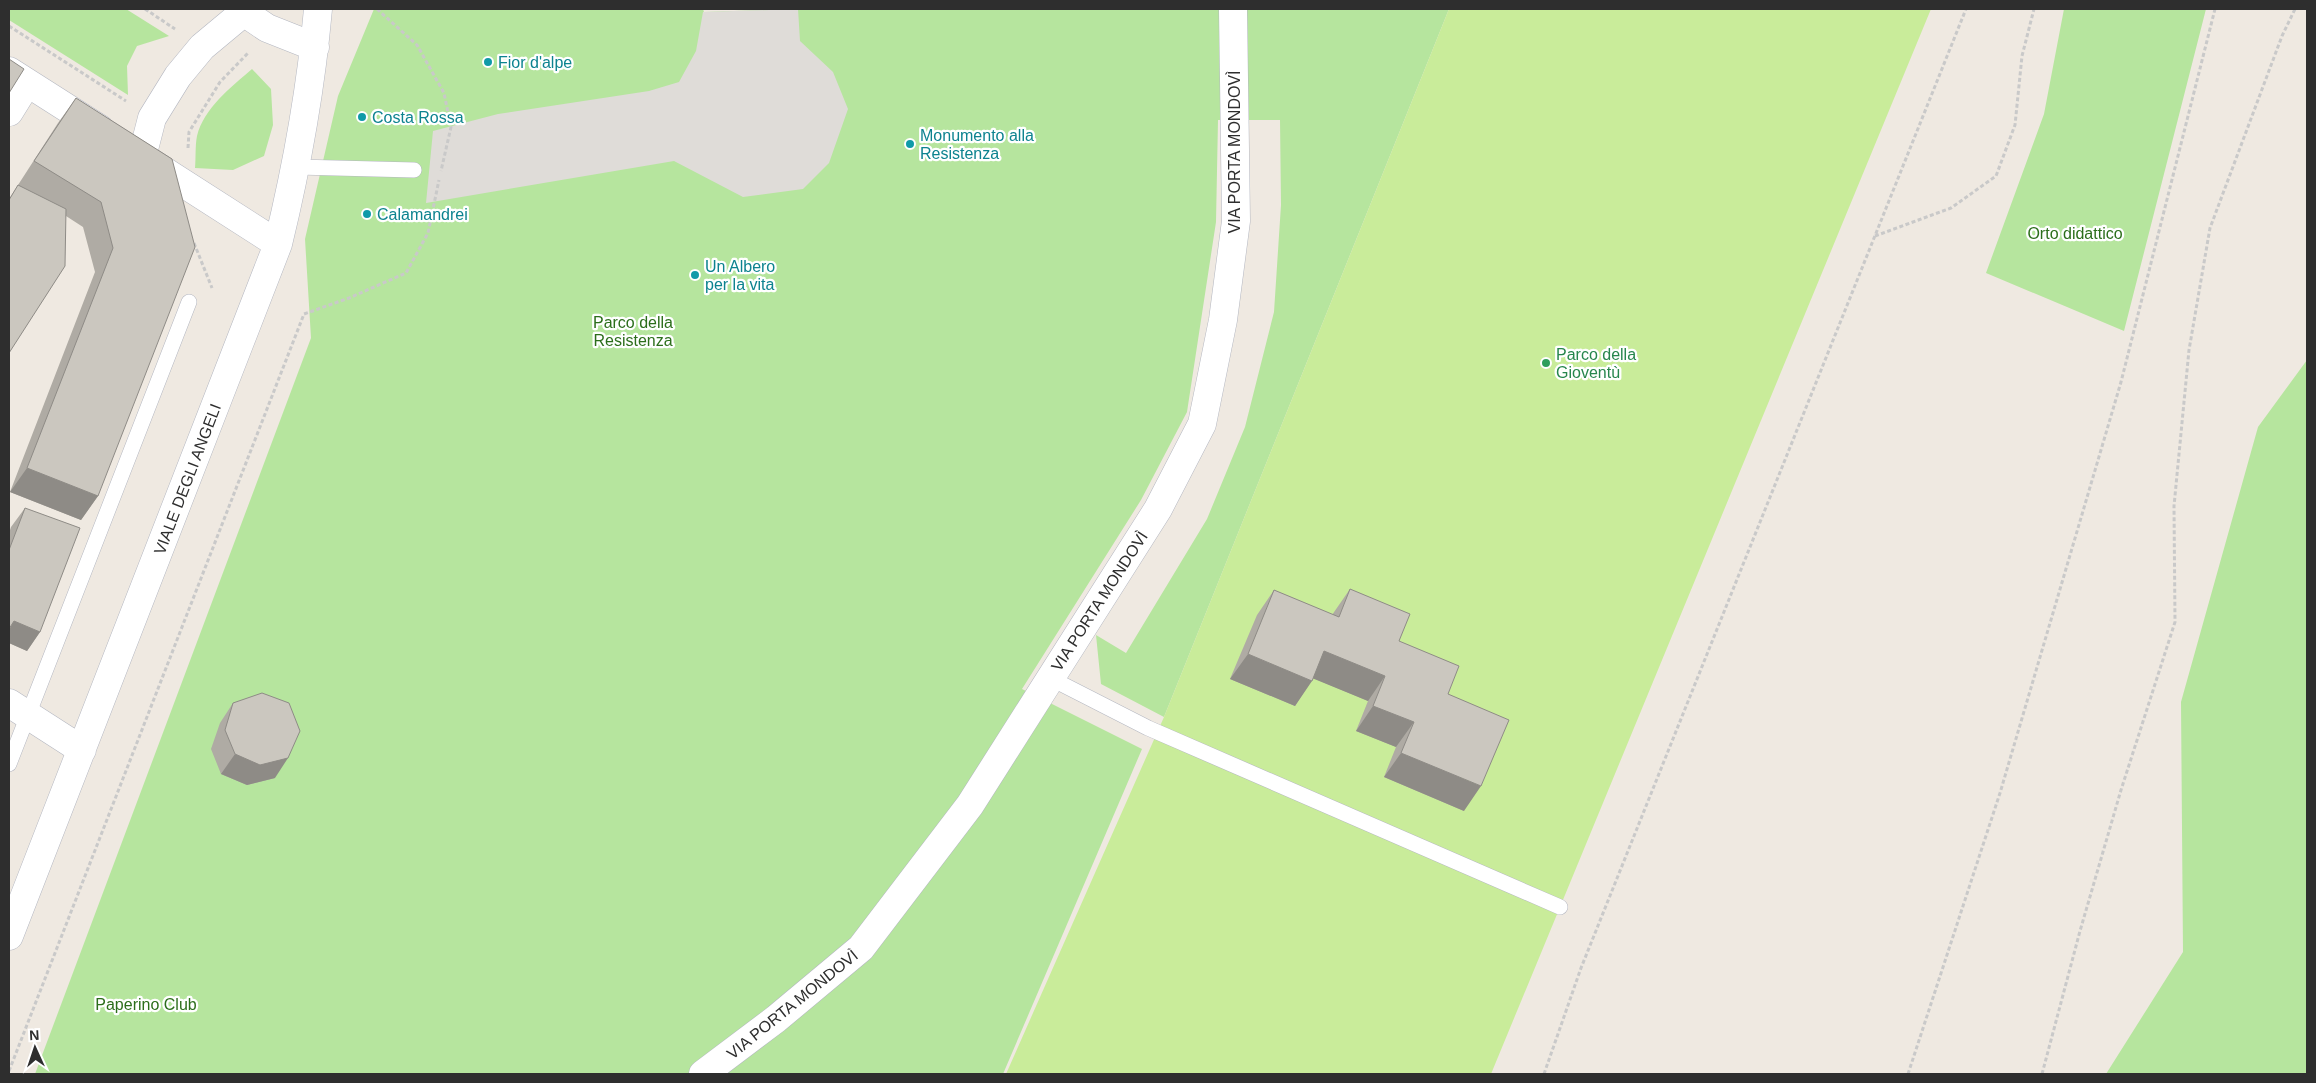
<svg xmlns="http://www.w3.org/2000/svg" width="2316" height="1083" viewBox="0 0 2316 1083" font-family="Helvetica,sans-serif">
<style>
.green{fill:#b6e59e}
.pitch{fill:#c9ec9a}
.plaza{fill:#dfdcd8}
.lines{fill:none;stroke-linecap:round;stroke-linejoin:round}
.lane-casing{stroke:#b4b7c1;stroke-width:16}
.street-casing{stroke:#b4b7c1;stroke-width:29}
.path{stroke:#c9c9c9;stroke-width:3;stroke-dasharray:4 2.5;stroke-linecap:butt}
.lane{stroke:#fff;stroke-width:15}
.street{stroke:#fff;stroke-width:28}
.wall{fill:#afaba4}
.shaded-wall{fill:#8e8b86}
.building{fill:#cbc7bf;stroke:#8e8b86}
.culture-dot{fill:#0f9aa8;stroke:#fff;stroke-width:2}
.leisure-dot{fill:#2e9e5b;stroke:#fff;stroke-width:2}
.labels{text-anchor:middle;stroke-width:4.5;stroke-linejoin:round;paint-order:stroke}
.culture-label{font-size:16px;fill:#0d838f;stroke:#fff;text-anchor:start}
.street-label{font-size:16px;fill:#2e2e2e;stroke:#fff}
.park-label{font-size:16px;fill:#2c6e1b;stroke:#fff}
.leisure-label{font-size:16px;fill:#27864d;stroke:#fff;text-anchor:start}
</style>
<rect width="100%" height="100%" fill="#efe9e1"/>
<path class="green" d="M9,9H126L169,36L137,46L127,66L128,95L9,20Z
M374,9H703L704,12L798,9H1449L1164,717L1101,684L1096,635L1126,653L1207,519L1245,427L1274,312L1281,205L1280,120H1218L1216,222L1187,412L1141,500L1022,689L1142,749L1003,1074H35L311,338L305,239L338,96Z
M2064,9H2206L2124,331L1986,273L2044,114Z
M252,69L271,89L273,125L264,156L233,170L195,168C196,158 195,146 197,136C204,108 231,87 252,69Z
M2307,360V1074H2106L2183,952L2181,702L2258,427Z"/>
<path class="pitch" d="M1449,9H1931L1491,1074H1006L1164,717Z"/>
<path class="plaza" d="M798,9L800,41L833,72L848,109L829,163L803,189L743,197L674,161L426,203L433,131L498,114L649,91L679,82L696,51L703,12Z"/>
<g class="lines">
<defs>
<path id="lane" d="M297,167L414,170
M1050,678L1148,728L1560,907
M9,764L189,302"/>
<path id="street" d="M239,9L267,28L315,47
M9,71L100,129
M9,112L27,83
M142,157L152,118L178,76L202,47L244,12
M147,160L278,244
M9,703L82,750
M9,936L278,244C297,166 311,88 318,9
M703,1074L776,1019L861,948L970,805L1158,509L1202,424L1223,320L1236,221L1233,9"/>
</defs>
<use href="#lane" class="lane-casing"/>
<use href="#street" class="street-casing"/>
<path class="path" d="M145,9L175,29
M377,9L417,45L444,93L451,127L441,171
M9,26L126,101
M188,148L189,132L220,82L249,52
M1875,236L1951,208L1996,176L2015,125L2022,56L2034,9
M194,243L212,288
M9,1071L304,314L349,298L406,273L428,233L439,180
M1544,1074L1581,968L1966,9
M1908,1074L2000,793L2121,382L2215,9
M2042,1074L2080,931L2121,790L2175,622L2174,506L2189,350L2210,228L2282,36L2295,9"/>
<use href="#lane" class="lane"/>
<use href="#street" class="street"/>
</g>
<path class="wall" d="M76,98L172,159L98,496L81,520L10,492L95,272L83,227L66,216L9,353V199L58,123Z
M25,508L40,632L27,651L9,643V533L11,527Z
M1350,589L1448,694L1464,811L1384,777L1396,747L1356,731L1368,701L1313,678L1295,706L1230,679L1257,615L1274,590L1332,615Z
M233,703L275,778L247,785L221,774L211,749L220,723Z"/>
<path class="shaded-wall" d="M27,468L98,496L81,520L10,492Z
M14,621L40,632L27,651L9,643V630Z
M1324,651L1385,676L1368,701L1307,676Z
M1248,654L1312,681L1295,706L1230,679Z
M1373,706L1414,722L1396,747L1356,731Z
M1401,753L1481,786L1464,811L1384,777Z
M235,754L288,758L275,778L247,785L221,774Z"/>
<path class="building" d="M9,59L24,69L9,93Z
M76,98L172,159L195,247L98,496L27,468L113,248L101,202L34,161Z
M18,185L66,209L65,266L9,353V200Z
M25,508L80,528L40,632L14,621L9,629V550Z
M1350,589L1410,614L1399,641L1459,666L1448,694L1509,720L1481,786L1401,753L1414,722L1373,706L1385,676L1324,651L1312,681L1248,654L1274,590L1339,617Z
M262,693L289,703L300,731L288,758L260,765L235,754L225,730L233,703Z"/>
<g class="culture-dot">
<circle cx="488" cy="62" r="5"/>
<circle cx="362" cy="117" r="5"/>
<circle cx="910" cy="144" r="5"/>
<circle cx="367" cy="214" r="5"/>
<circle cx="695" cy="275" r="5"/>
</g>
<circle class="leisure-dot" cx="1546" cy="363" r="5"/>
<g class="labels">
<g class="culture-label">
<text x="498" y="68">Fior d'alpe</text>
<text x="372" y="123">Costa Rossa</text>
<text x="920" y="141">Monumento alla<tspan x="920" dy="18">Resistenza</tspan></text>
<text x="377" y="220">Calamandrei</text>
<text x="705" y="272">Un Albero<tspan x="705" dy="18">per la vita</tspan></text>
</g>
<g class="street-label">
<text transform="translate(1234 152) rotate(-90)" y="6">VIA PORTA MONDOVÌ</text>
<text transform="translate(187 479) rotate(-69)" y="6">VIALE DEGLI ANGELI</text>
<text transform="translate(1099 601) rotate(-57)" y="6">VIA PORTA MONDOVÌ</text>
<text transform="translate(792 1004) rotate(-39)" y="6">VIA PORTA MONDOVÌ</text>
</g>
<g class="park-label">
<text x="2075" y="239">Orto didattico</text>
<text x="633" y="328">Parco della<tspan x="633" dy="18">Resistenza</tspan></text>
<text x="146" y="1010">Paperino Club</text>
</g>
<g class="leisure-label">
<text x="1556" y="360">Parco della<tspan x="1556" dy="18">Gioventù</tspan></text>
</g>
</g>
<rect width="2316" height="1083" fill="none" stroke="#2e2e2e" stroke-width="20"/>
<g transform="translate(35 1048) rotate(357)" stroke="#ffffff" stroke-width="4" paint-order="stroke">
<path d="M0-4L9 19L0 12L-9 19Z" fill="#2e2e2e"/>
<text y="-8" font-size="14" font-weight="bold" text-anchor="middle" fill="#2e2e2e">N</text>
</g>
</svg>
